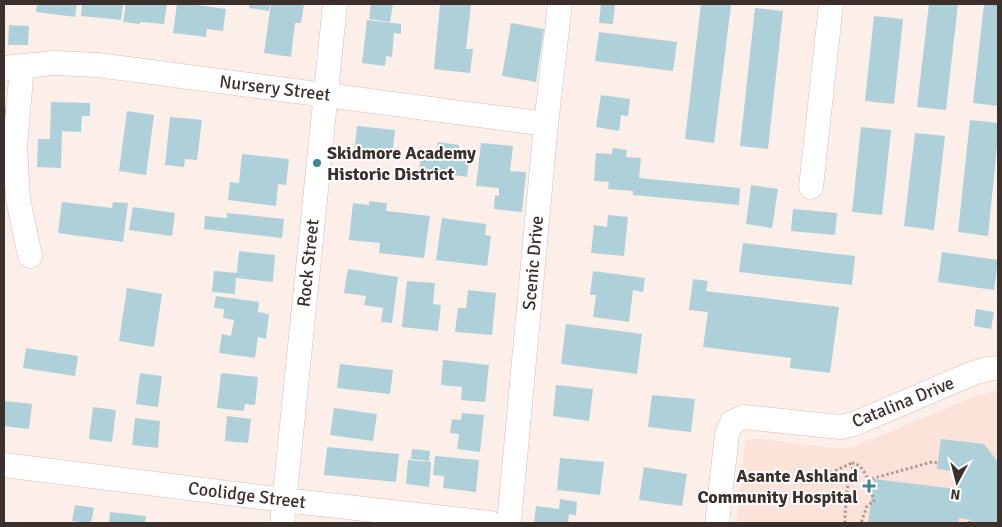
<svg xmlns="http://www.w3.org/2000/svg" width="1002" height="527" viewBox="0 0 1002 527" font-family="Signika,sans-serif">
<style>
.built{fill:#fbe3da}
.building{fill:#add0d9}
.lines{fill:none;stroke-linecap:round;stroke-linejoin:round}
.minor-casing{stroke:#dbbcb1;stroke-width:25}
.path{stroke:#ab9e99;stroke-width:3;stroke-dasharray:2.5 2.5;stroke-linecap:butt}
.minor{stroke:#fff;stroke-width:24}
.poi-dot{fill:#408393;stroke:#fff;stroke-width:2}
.labels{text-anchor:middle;stroke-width:4;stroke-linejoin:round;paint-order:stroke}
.street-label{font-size:18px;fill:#3c302c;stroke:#fff}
.poi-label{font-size:18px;font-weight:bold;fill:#3c302c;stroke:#fff;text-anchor:start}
</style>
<rect width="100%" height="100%" fill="#fcefea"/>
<path class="built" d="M998,390V523H736L745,444L747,440L751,438L835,448H846L855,446L976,396Z"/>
<path class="building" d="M37,4H77L75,17L36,12Z
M82,4H123L121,20L81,16Z
M126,4H167L164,24L140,22V24L123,22Z
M177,4H189L226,9L223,31L207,29L206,37L173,33Z
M250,4H270L269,11L249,8Z
M271,4H304L301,23H295L291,57L264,53Z
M371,4H393L390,22L369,19Z
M440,4H471L466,49H473L470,73L434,69Z
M601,4L615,5L613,24L599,23Z
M701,4L731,5L714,143L685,139Z
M929,4H958L946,110L917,107Z
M984,4H998V106L973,103Z
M755,8L783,11L768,149L740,146Z
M874,16L903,19L894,104L865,101Z
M367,20L401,24V34L394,33L392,57L386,56L385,66L362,63Z
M511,23L544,29L536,82L502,76Z
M9,25L29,26L28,45H8Z
M599,32L677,42L673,71L595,61Z
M601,95L630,99L628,116L621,115L619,131L596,127Z
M51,102L90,103V116H82L81,132L62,131L61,168L37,167L38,139H50Z
M4,107L11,108L9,137H4Z
M127,111L154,115L146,175L119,171Z
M170,117L202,120L197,160L185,159L184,167L165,165Z
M970,120L998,123V136L988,236L958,232Z
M357,126L395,130L392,157L354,153Z
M861,127L891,130L882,215L852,212Z
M915,133L945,136L934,230L904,226Z
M438,142L459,145V150L470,152L467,177L434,172L433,180L418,177L421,155L435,156Z
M481,143L513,146L510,171L526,172L522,212L494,209L495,195L499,196V188L476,186Z
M613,148L627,150L626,157L641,158L639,178L740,188L739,205L633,195V191L608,189L609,182L594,181L596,153L612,154Z
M242,154L289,159L286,185L278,184L276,206L228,200L230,182L239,183Z
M751,185L778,189L772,228L746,224Z
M369,201L387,203L386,211L430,216L424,258L379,253L380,243L349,240L353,203L369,205Z
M62,202L112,208L113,202L128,203L123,242L58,233Z
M133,207L175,213L172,236L129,230Z
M793,209L837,213L835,235L791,231Z
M227,213L284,219L282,238L204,229L205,216L227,218Z
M608,215L628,217L624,256L591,253L594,225L607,227Z
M442,218L486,224L485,235L491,236L487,266L436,260Z
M743,243L855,256L852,285L739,272Z
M239,251L275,255L273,282L236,278L235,294L212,292L214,271L237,273Z
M942,252L998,260L994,290L938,282Z
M348,269L398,277L392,323L381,322L383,308L364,305L366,296L344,293Z
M593,271L645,278L643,292L633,290L629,322L593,317L596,295H590Z
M693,279L708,281L706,291L839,307L830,373L790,368L791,358L703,347L708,312L689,310Z
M407,281L435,283L433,304L441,305L438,331L402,327Z
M127,288L162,294L154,347L119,341Z
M468,290L496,293L492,335L455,332L458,308H466Z
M216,296L259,302L258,312L269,314L266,339L258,337L255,358L219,353L222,334L231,336L234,320L223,318L224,309L214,308Z
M976,309L994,312L991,329L974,326Z
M566,324L642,334L637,374L561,364Z
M26,348L78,356L75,376L23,368Z
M443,360L489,365L485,402L461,400L462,387L441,385Z
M340,364L393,370L390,394L337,388Z
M140,373L162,376L158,407L136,404Z
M221,373L258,377L255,405L245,404L244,411L217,408Z
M556,385L593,389L589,421L553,416Z
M652,395L695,399L691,432L648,427Z
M4,401L32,404L29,429L4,426Z
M93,407L116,410L112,442L89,439Z
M334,408L377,414L373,441L330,435Z
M462,413L484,415L480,452L457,449L459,434L450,433L452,419L461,420Z
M227,416L251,419L248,443L225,441Z
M135,418L160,421L158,448L132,445Z
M941,439L984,444L998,462V523H970L971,520L959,518V523H868L874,479L956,489L958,472L937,469Z
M327,447L399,454L396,482L324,475Z
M412,449L430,451L429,461L411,459Z
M435,456L479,460L476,492L443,488L444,476L433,475Z
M560,458L604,462L600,495L557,490Z
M408,460L431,462L429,487L406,484Z
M644,467L687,474L682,506L639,500Z
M560,499L577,502L576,515L569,514L568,523H534L536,506L559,509Z
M75,505L94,508L91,523L72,521Z
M110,512L146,516L145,523H109Z"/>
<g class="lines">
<defs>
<path id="minor" d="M22,66L15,147L18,199L30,256
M4,68L54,63L98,65L546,124
M811,187L831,4
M4,465L284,500L490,523
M282,523L335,4
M509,523L546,124L560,4
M717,523L727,434L732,422L744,417L840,427L854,424L973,373L988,369L998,368"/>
</defs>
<use href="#minor" class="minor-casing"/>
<path class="path" d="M817,479L852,463
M867,480L932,462L938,463
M845,523V514L848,483L852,477L853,463C867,466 870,488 874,501L867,506L861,523
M969,523V521"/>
<use href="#minor" class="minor"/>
</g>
<g class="poi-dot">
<circle cx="317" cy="163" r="5"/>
<path d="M866.5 478.5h5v5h5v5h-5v5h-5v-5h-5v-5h5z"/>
</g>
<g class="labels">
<g class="street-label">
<text transform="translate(275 88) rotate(7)" y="6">Nursery Street</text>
<text transform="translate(308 263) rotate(-84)" y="6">Rock Street</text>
<text transform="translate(533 263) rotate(-85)" y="6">Scenic Drive</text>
<text transform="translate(903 402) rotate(-22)" y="6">Catalina Drive</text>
<text transform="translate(247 495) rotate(7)" y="6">Coolidge Street</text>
</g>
<g class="poi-label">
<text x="327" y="159">Skidmore Academy<tspan x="327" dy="21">Historic District</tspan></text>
<text x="858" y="482" text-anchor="end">Asante Ashland<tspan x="858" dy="21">Community Hospital</tspan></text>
</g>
</g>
<rect width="1002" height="527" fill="none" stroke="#3c302c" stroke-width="10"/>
<g transform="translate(957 482) rotate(187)" stroke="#ffffff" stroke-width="4" paint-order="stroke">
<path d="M0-4L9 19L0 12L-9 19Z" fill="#3c302c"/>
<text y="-8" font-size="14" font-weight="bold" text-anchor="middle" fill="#3c302c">N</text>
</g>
</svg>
